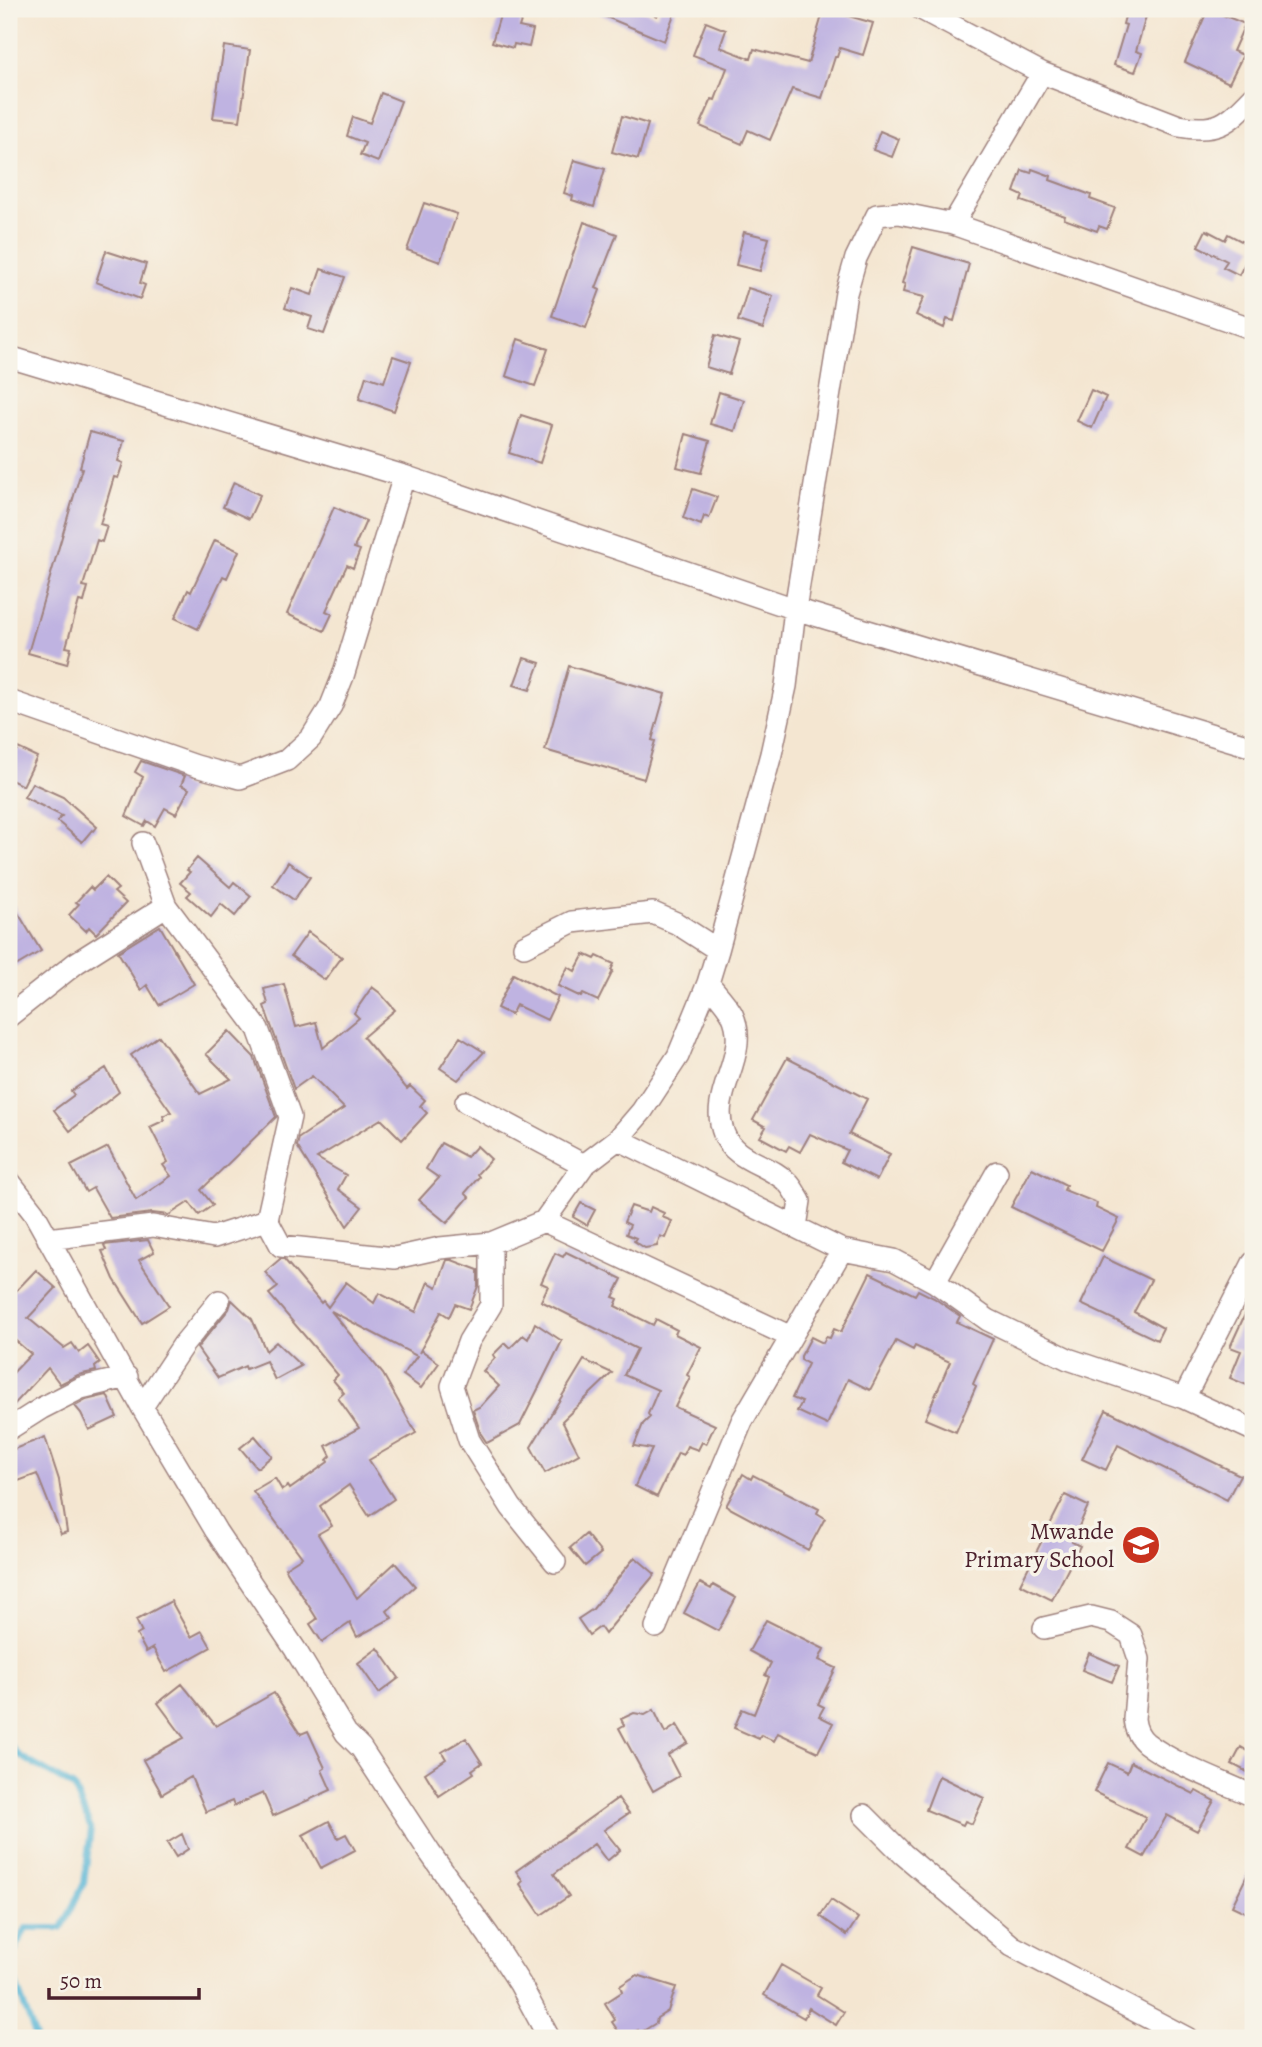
<svg xmlns="http://www.w3.org/2000/svg" width="1262" height="2047" viewBox="0 0 1262 2047" font-family="Alegreya,serif">
<style>
.lines{fill:none;stroke-linecap:round;stroke-linejoin:round}
.stream{stroke:#57b5d6;stroke-width:6}
.building{fill:#bfb3e1}
.minor-casing{stroke:#9f827e;stroke-width:24}
.minor{stroke:#fff;stroke-width:21}
.labels{text-anchor:middle;stroke-width:7;stroke-linejoin:round;paint-order:stroke}
.poi-label{font-size:24px;fill:#4a1f2b;stroke:#f7f3e8;text-anchor:end}
</style>
<rect width="100%" height="100%" fill="#f7f3e8"/>
<filter id="ink" filterUnits="userSpaceOnUse"><feTurbulence type="fractalNoise" baseFrequency=".0143" numOctaves="2"/><feDisplacementMap in="SourceGraphic" scale="14" xChannelSelector="R" yChannelSelector="G"/><feConvolveMatrix kernelMatrix="1 2 1 2 8 2 1 2 1" color-interpolation-filters="sRGB"/></filter>
<filter id="wash" filterUnits="userSpaceOnUse"><feTurbulence type="fractalNoise" baseFrequency=".00686" numOctaves="4" result="noise"/><feDisplacementMap in="SourceGraphic" scale="28" xChannelSelector="R" yChannelSelector="G"/><feGaussianBlur stdDeviation="1.57" result="paint"/><feColorMatrix in="noise" values="0 0 0 0 0 0 0 0 0 0 0 0 0 0 0 0 0 1.4 0 .05"/><feComposite in="paint" operator="in"/></filter>
<g filter="url(#wash)">
<rect width="100%" height="100%" fill="#f4e6d1"/>
<g class="lines">
<path class="stream" d="M9,1744L20,1756L74,1787L91,1829L84,1883L62,1928H26L9,1963
M9,1965L36,2038"/>
</g>
<g id="blocks">
<path class="building" d="M502,9L524,12L519,27L533,30L529,47L514,44L513,48L492,42Z
M587,9H639L657,16L660,9H676L664,41Z
M824,9L873,23L863,55L840,48L837,57H835L822,98L792,89L770,140L748,130L742,144L700,126L712,99L715,100L727,68L693,55L706,22L726,30L720,47L751,59L754,49L808,63Z
M1127,9H1148L1136,51L1142,53L1135,72L1114,65L1126,25L1123,24Z
M1208,9L1245,24L1233,51L1243,55L1229,83L1185,62Z
M224,46L250,50L240,121L213,118Z
M381,93L401,101L378,162L360,155L365,143L347,136L353,117L370,123Z
M622,116L648,124L638,159L612,152Z
M880,131L899,139L892,157L873,150Z
M574,160L605,169L594,207L572,200L573,196L564,193Z
M1032,169L1051,176L1050,180L1091,195L1090,199L1115,208L1107,229L1099,226L1097,231L1064,219L1065,216L1021,201L1023,196L1014,192L1022,170L1031,173Z
M424,203L457,214L440,262L407,250Z
M584,222L617,234L596,288L600,290L586,328L552,316Z
M1206,230L1225,240L1228,234L1253,247L1239,275L1223,267L1227,261L1198,246Z
M744,232L769,238L760,271L736,265Z
M913,247L969,264L954,321L947,319L944,328L916,315L924,297L903,292L905,284L902,283Z
M106,251L146,264L140,283L145,285L140,299L96,282Z
M321,269L345,277L324,334L308,329L312,317L285,308L292,288L312,295Z
M748,288L773,296L763,329L738,321Z
M715,335L739,342L729,374L706,367Z
M518,339L548,349L535,386L506,376Z
M393,356L411,362L394,411L359,399L366,376L384,382Z
M1091,390L1106,397L1092,428L1077,421Z
M719,392L744,400L735,431L710,424Z
M521,415L552,425L540,463L509,453Z
M90,432L124,441L118,461L123,463L118,478L114,477L100,524L107,526L102,542L97,540L83,586L88,587L84,602L79,601L66,647L71,648L67,664L28,653L82,468L80,467Z
M686,434L710,441L701,473L677,467Z
M234,482L260,495L249,519L223,507Z
M693,489L717,497L709,518L704,516L701,525L683,518Z
M334,507L366,521L354,548L360,550L353,568L347,565L326,611L332,614L324,631L287,614Z
M215,540L239,551L227,578L223,576L198,629L175,618L188,590L191,592Z
M524,658L540,663L530,690L514,685Z
M569,666L665,694L652,740L655,741L644,779L545,750Z
M9,746L17,750L18,748L37,757L23,786L9,779Z
M141,761L185,776L181,785L189,789L176,814L165,808L155,826L147,821L144,826L126,816L143,777L135,772Z
M32,783L63,797L97,827L94,831L92,830L82,842L57,821L62,816L24,797Z
M197,858L230,887L234,882L251,896L235,916L221,904L211,917L187,896L191,892L180,883L190,872L187,870Z
M288,862L310,877L294,900L273,885Z
M106,877L118,889L114,892L126,903L96,934L89,927L86,931L69,915L79,904L76,902L90,887L93,890Z
M9,898L41,951L9,970Z
M160,926L194,984L159,1005L147,985L141,990L118,952Z
M308,932L342,957L325,980L291,956Z
M584,954L595,959L597,956L614,964L611,970L613,971L598,1001L583,994L581,997L558,986L568,967L575,971Z
M513,974L558,997L547,1020L516,1005L511,1015L497,1008Z
M284,984L296,1027L316,1022L323,1048L359,1018L354,1013L372,987L380,993L395,1010L363,1037L407,1089L410,1086L425,1100L420,1106L427,1113L402,1140L381,1119L317,1158L346,1175L338,1189L362,1207L347,1226L297,1146L299,1138L344,1108L312,1076L294,1089L264,1006L268,1004L264,989Z
M229,1031L254,1057L276,1117L201,1190L213,1205L199,1215L189,1202L169,1215L152,1213L110,1218L93,1188L86,1192L71,1166L108,1147L136,1200L171,1176L163,1165L168,1162L150,1127L165,1120L163,1116L171,1112L131,1055L159,1036L200,1094L231,1079L206,1054Z
M460,1037L484,1052L458,1080L440,1068Z
M787,1058L867,1099L849,1134L890,1154L877,1180L841,1162L847,1150L810,1134L800,1152L789,1146L786,1151L760,1137L766,1127L753,1120Z
M106,1068L119,1092L70,1131L54,1110L74,1095L71,1091Z
M441,1143L467,1157L477,1146L491,1159L477,1174L479,1177L465,1193L469,1197L447,1223L419,1200L439,1178L426,1169Z
M1032,1168L1066,1185L1064,1190L1097,1203L1096,1208L1119,1219L1102,1251L1011,1207Z
M581,1203L595,1210L587,1225L573,1217Z
M631,1206L649,1212L651,1207L664,1213L662,1217L672,1221L665,1238L660,1236L657,1246L645,1248L634,1241L636,1238L626,1234L630,1225L624,1222Z
M148,1240L154,1252L139,1260L169,1306L142,1323L114,1279L102,1251L106,1250L104,1245Z
M566,1252L622,1279L613,1297L618,1299L615,1306L653,1325L656,1319L677,1330L675,1334L701,1347L687,1375L690,1377L675,1407L715,1425L706,1444L702,1442L698,1450L687,1446L683,1455L678,1453L657,1497L635,1486L652,1449L634,1446L643,1424L650,1417L648,1414L658,1390L624,1375L637,1349L541,1301L548,1286L541,1283L555,1253L563,1257Z
M1103,1257L1151,1280L1134,1312L1163,1328L1157,1340L1081,1304Z
M280,1259H284L321,1303L323,1301L328,1307L346,1282L374,1303L379,1293L416,1312L428,1282L437,1287L447,1260H452L478,1270V1286L469,1309L455,1304L449,1317L441,1312L419,1353L421,1350L439,1363L421,1388L403,1375L417,1356L331,1311L383,1374L416,1433L369,1460L394,1499L369,1516L349,1485L320,1506L332,1526L318,1534L357,1598L395,1563L415,1586L387,1611L392,1618L357,1637L350,1623L322,1642L310,1624L317,1619L285,1568L302,1557L253,1491L275,1478L282,1490L288,1486L290,1489L328,1462L327,1460L331,1456L326,1446L359,1428L338,1398L344,1393L333,1380L338,1375L269,1294L278,1287L265,1272Z
M36,1270L56,1288L28,1318L64,1348L72,1343L79,1353L88,1346L100,1363L95,1367L96,1371L78,1375L60,1384L48,1368L9,1410V1377L31,1354L9,1335V1286L16,1291Z
M870,1273L915,1295L918,1290L934,1298L960,1316L957,1322L993,1339L973,1384L976,1386L956,1432L925,1419L950,1362L915,1346L913,1350L896,1341L870,1390L848,1379L827,1425L797,1411L802,1402L792,1398L808,1364L801,1360V1356L811,1337L823,1343L826,1337L830,1338L834,1329L841,1332Z
M1253,1297V1375L1249,1386L1230,1378L1241,1351L1230,1347Z
M232,1300L252,1319L266,1351L276,1342L301,1366L275,1380L266,1361L246,1369L245,1366L218,1378L197,1348L229,1309Z
M535,1323L562,1341L520,1425L487,1443L481,1434L473,1410L481,1406L499,1386L483,1371L495,1358L493,1355L505,1343L510,1348L523,1335L528,1339Z
M584,1360L612,1373L562,1421L579,1454L545,1473L531,1447Z
M107,1395L117,1417L89,1430L81,1413L75,1406L86,1400Z
M1106,1410L1240,1475L1227,1500L1118,1445L1106,1470L1082,1459Z
M255,1436L272,1456L257,1468L240,1448Z
M45,1437L59,1480L67,1532L61,1534L37,1474L13,1483L9,1471V1451Z
M743,1474L751,1479L753,1475L819,1509L817,1513L825,1518L808,1550L726,1506Z
M1065,1495L1088,1506L1072,1542L1080,1546L1052,1600L1020,1584Z
M586,1534L601,1553L585,1566L570,1548Z
M635,1557L655,1574L605,1634L600,1627L589,1635L578,1619L593,1609Z
M700,1583L711,1589L713,1585L736,1598L718,1631L684,1613Z
M171,1601L191,1637L202,1631L211,1647L166,1672L153,1648L146,1652L137,1635L142,1632L136,1620Z
M766,1620L824,1649L819,1660L836,1668L818,1704L824,1707L819,1716L833,1723L818,1752L778,1733L774,1741L761,1735L759,1739L734,1728L742,1709L754,1714L769,1677L765,1675L771,1663L749,1651Z
M378,1648L399,1678L379,1693L358,1663Z
M1089,1653L1119,1666L1112,1682L1082,1670Z
M182,1684L216,1726L274,1693L301,1734L308,1731L325,1768L322,1770L331,1790L273,1816L263,1793L234,1806L232,1801L206,1812L191,1777L162,1794L143,1760L184,1738L158,1703Z
M654,1710L665,1733L677,1725L688,1743L668,1755L679,1776L653,1791L619,1728L624,1725L621,1719L634,1713L645,1715Z
M466,1738L482,1763L472,1770L474,1773L439,1796L425,1773L446,1759L442,1752Z
M1241,1747L1253,1754V1775L1232,1764Z
M1131,1762L1194,1794L1196,1791L1214,1801L1197,1831L1167,1815L1144,1857L1129,1849L1146,1817L1094,1792L1108,1763L1127,1772Z
M939,1776L984,1798L972,1824L965,1821L963,1825L926,1810Z
M618,1798L629,1813L604,1830L620,1850L607,1861L594,1844L554,1874L569,1896L541,1915L520,1884L523,1881L516,1871Z
M329,1821L338,1838L346,1834L355,1850L321,1868L303,1835Z
M182,1834L188,1849L176,1857L167,1843Z
M1253,1863V1916L1232,1906Z
M831,1900L858,1918L847,1935L820,1916Z
M781,1965L821,1988L817,1995L844,2012L836,2025L809,2008L804,2018L764,1995Z
M637,1975L676,1987L668,2011L657,2018L656,2023L640,2033L638,2030L623,2038L612,2022L615,2020L605,2003L622,1992L620,1986Z"/>
</g>
</g>
<g filter="url(#ink)">
<use href="#blocks" fill-opacity="0" stroke="#9f827e" stroke-width="2"/>
<g class="lines">
<defs>
<path id="minor" d="M921,9L1042,73L1179,126C1217,133 1227,124 1253,97
M953,224L1042,73
M9,357L404,476L795,609L1253,747
M9,701L196,766L240,778L287,760L311,738L331,706L343,676L404,476
M143,843L166,906L258,1029L290,1117L267,1220L281,1246L395,1258L440,1248L491,1243L544,1221L584,1165L618,1139L642,1111L678,1056L708,983L718,950L771,754L786,686L795,609L846,293L856,258L877,215L899,213L953,224L1253,329
M524,946L572,922L653,913L676,923L718,950
M708,983C716,993 726,1003 732,1014C752,1056 707,1093 724,1134C734,1161 770,1164 788,1183C793,1188 796,1195 800,1201L796,1227
M9,1016L76,963L166,906
M466,1102L584,1165
M618,1139L842,1250L894,1260L935,1282L988,1320L1068,1359L1184,1398L1253,1430
M9,1181L34,1213L142,1407L216,1531L295,1649L346,1733L361,1748L430,1853L489,1936L520,1984L549,2038
M544,1221L791,1337
M48,1239L153,1226L214,1237L267,1220
M491,1243V1305L469,1341L452,1386L469,1440L511,1507L555,1562
M935,1282L997,1172
M1184,1398L1253,1263
M142,1407L183,1345L219,1301
M9,1429L42,1408L81,1388L127,1377
M656,1627L742,1421L842,1250
M1044,1628L1091,1617L1111,1622L1131,1635L1139,1659L1134,1719C1135,1729 1139,1737 1146,1743C1173,1764 1221,1781 1253,1796
M864,1815L903,1854L1012,1946L1187,2038"/>
</defs>
<use href="#minor" class="minor-casing"/>
<use href="#minor" class="minor"/>
</g>
</g>
<defs>
<symbol id="school-disc" viewBox="-11 -11 22 22"><circle r="9.5" fill="#c8321e" stroke="#f7f3e8"/><path d="M0-5L7-2L0 1L-7-2ZM-4 1L0 2.5L4 1V4Q0 6-4 4Z" fill="#fff"/></symbol>
</defs>
<g fill-rule="evenodd">
<use href="#school-disc" x="1119" y="1523" width="44" height="44"/>
</g>
<g class="labels">
<g class="poi-label">
<text x="1114" y="1539">Mwande<tspan x="1114" dy="28">Primary School</tspan></text>
</g>
</g>
<rect width="1262" height="2047" fill="none" stroke="#f7f3e8" stroke-width="35"/>
<path d="M49 1988v10h150v-10" fill="none" stroke="#4a1f2b" stroke-width="3.5"/>
<text x="60" y="1988" font-size="21" fill="#4a1f2b" stroke="#f7f3e8" stroke-width="5" paint-order="stroke">50 m</text>
</svg>
